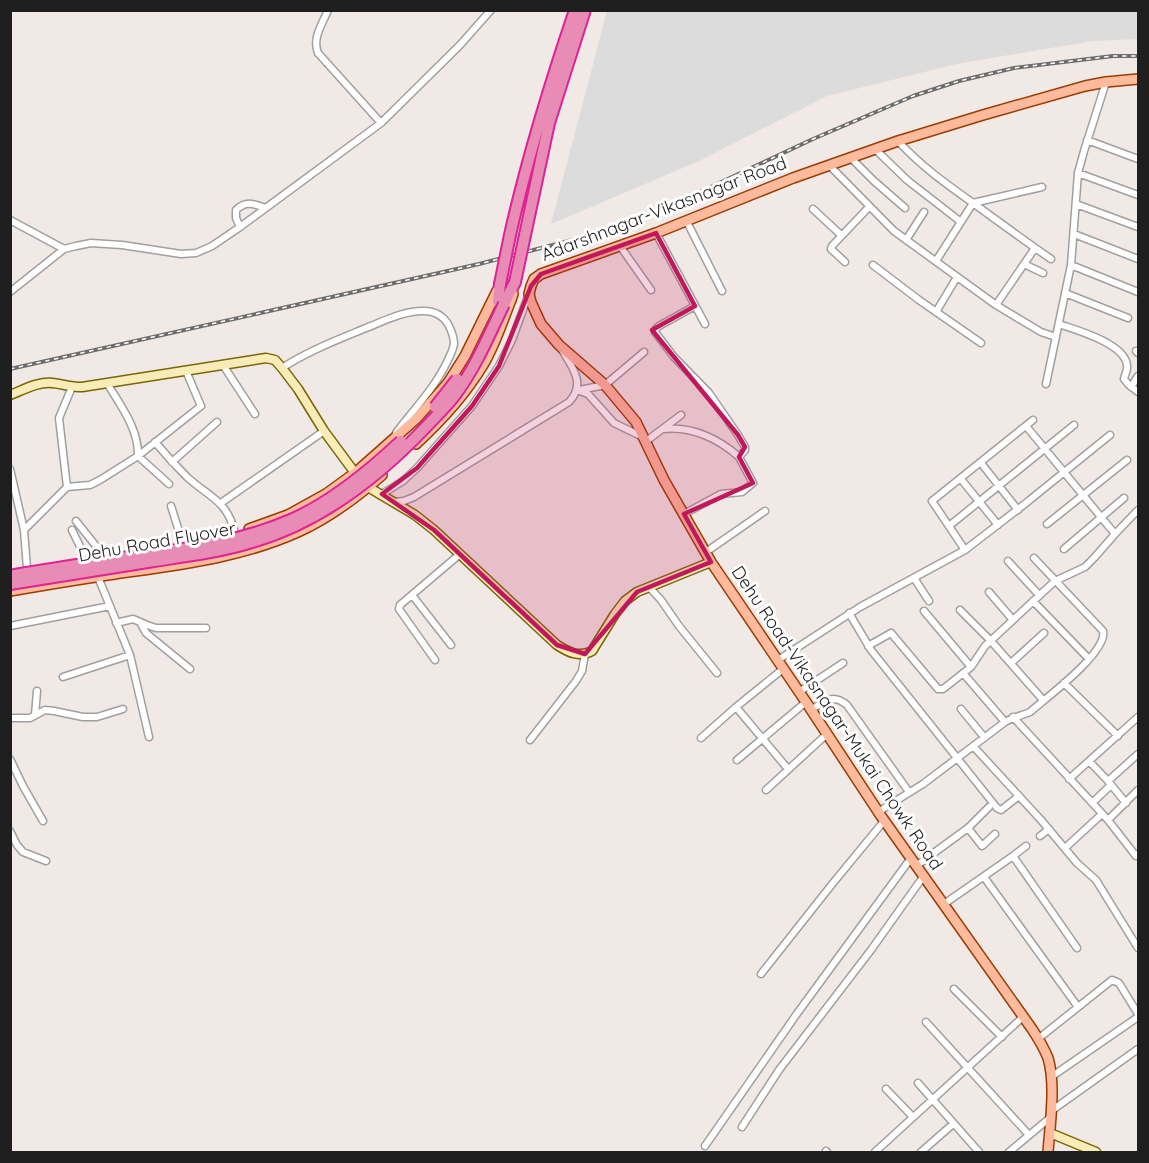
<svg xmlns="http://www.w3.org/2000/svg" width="1149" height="1163" viewBox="0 0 1149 1163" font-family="Quicksand,sans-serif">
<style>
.residential{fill:#dddcdc}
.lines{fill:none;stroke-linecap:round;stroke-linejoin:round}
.street-casing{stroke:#a0a0a0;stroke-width:9}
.secondary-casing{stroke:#796603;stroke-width:11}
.primary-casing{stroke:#9a3d00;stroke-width:12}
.highway-casing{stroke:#dd2395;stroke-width:14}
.street{stroke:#fff;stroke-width:6}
.secondary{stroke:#faecb9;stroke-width:8}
.primary{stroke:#fdba9d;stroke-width:9}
.highway{stroke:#e88cb6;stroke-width:10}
.rail-casing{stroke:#6d6d6d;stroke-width:4}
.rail{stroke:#fff;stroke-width:1.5;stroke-dasharray:4.5;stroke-linecap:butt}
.highway-bridge-casing{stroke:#dd2395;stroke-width:14;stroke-linecap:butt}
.highway-bridge{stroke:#e88cb6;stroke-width:10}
.marked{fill:#c2185b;fill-opacity:0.2;stroke:#c2185b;stroke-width:4.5;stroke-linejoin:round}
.labels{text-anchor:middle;stroke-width:6;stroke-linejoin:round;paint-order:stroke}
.street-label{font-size:18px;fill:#1f1f1f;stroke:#fff}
</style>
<rect width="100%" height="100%" fill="#f0e9e5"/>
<path class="residential" d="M607,11H1138V39L1093,41L961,63L827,96L699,161L551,224Z"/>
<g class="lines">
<defs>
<path id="street" d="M328,10C322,25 312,38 318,53L381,123
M1087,140L1138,159
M898,141C921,166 945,183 973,203C999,222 1025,241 1051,259
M875,149L907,180L961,222
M851,158L874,181L905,208
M829,165L894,231L996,305L1041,332L1056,337
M1078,173L1138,195
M1076,204L1138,227
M813,209L841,235
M10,220L64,249
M686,220L722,291
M240,227L236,218V210C246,200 254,204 266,208
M656,233L705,324
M1074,234L1138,259
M906,240L924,212
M620,246L651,290
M936,261L973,203L1042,187
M845,262L831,249L832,246L869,207
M1024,264L1043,273
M873,265L919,300L981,343
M1071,265L1138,292
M10,292L64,249L76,246L91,243L122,245L181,254L196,253L212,246L240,227L381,123L460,45L491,10
M1065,293L1128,318
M996,305L1035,248
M936,312L957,277
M1059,324C1076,330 1124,343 1127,365C1128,370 1125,374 1124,379L1128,384L1138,392
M1136,351L1138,353
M223,365L255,414
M282,368C308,351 337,340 366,328C384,321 403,311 423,311C435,311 444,316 449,326C452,332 454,338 454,344C453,350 450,356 447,362C434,389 414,409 396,433
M107,383C120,405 139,429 138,456L169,484
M1046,384L1071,265L1078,173L1084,151L1106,82
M1131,387L1138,376
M577,390L588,394L614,423L643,437
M579,390L605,385L644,352
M1026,426L1115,534
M663,429C691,426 718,438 739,457
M155,442C165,454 176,466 187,477C210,498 227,500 235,533
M645,442L681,415
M172,462L217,422
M981,463L1018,510
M10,469L24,530L27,568
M961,479L998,525
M67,487L90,485L100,480L138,456L201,406L186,371
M382,494L403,481L417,468L472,406L499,366L512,340L528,296
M394,502L404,501L414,497L569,402C586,384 573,368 562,350
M221,503L324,431
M171,506L183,544
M684,514L721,494L742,492L753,483L739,457L745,450V447L738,435L709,393L674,357L655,332L656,329L659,326L695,306
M76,521L96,546L112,555
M1047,524L1127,460
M949,526L1074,425
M24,530L67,487L59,418L72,387
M72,530L86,559
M1064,549L1124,498
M965,550L932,501L1033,420
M706,552L765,511
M1008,561L1039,595
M98,577L130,655L149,737
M914,578L929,601
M649,587L661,600L679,626L717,673
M989,592L1013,620
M412,595L451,645
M1033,601L1089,659
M960,610L991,641L1043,700
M924,611L971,667
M849,613L871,650L997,808L1001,810L1019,796
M140,622L146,633L190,669
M116,623L133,619L147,625L156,628H206
M10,626L110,606
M868,646L891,633L938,689H943L971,667L985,646L1055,581L1085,567L1094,558L1115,534L1138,510
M435,660L399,609L400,605L460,554
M778,660L860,607L965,550L1026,503L1110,435
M1011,663L1044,633
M963,673L1005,722
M63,677L130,655
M1064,683L1118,736
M799,692L843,663
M736,707L788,769
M961,709L984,737
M811,710C824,701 833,693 847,705L909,792
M35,715L37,691
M1013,717L1108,820L1136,856L1138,854
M10,718H30L45,710L54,711L83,717H97L123,709
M701,738L736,707L783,669
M530,740L576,681L582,671L585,654
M973,746L1041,820L1077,863L1096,880L1138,948
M10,759L23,786L43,821
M737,760L806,702
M1089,761L1108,781L1126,803
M1069,779L1138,717
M1108,781L1138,754
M766,790L827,734
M1092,803L1111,785
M878,812L923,784L1005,722C1013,717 1021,716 1030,712C1046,698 1108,652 1103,631L1034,558
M1108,820L1138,790
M968,828L982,846L995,834
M10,831L17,845L23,852L46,861
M1040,836L1049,829
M1065,848L1102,814
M1013,856L1077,948
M916,866L968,828L989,807
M984,877L1078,1007
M944,904L1013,856L1026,846
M761,974L833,883L884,821
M954,989L1002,1037
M926,1022L1029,1135
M1038,1039L1112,980L1119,983L1138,1014
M1051,1077L1138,1017
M918,1083L979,1152
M886,1089L913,1117
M1051,1111L1138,1049
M742,1127L779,1070L871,950L923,877
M705,1146L796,1015L911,858
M826,1151L827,1152
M875,1152L1024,1016
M921,1152L953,1124
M1009,1152L1051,1117"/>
<path id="secondary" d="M10,395C23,390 39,381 53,383C63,384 70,387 82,387L266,358L275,360L282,368L298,389L324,431L355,473L368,487L415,515L434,530L557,645C568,652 579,658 592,651L615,614L625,601L637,592L711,562
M1050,1133L1096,1152"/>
<path id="primary" d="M416,444C442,420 465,395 483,365C495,345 502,322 511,300L513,294
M249,529L288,515L326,494L355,473L416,419L448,383L465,356L497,291
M10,591C45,585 80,579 115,574C177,565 240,558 298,532C329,518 357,497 382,475
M1048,1152C1050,1125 1056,1084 1048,1058C1044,1048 1038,1038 1032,1029L881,816L806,702L711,562L664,480L636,422L605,385L559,345L541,324L531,302L529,294L531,286L534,279L541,274L656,233L793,178L898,141L983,115L1085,86L1106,82L1138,79"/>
<path id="highway" d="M510,235C527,159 550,84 575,10
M525,235L549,123L585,10
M498,301L500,284
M504,304L515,282"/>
</defs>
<use href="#street" class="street-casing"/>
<use href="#secondary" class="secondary-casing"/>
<use href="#primary" class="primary-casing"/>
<use href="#highway" class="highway-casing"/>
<use href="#street" class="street"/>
<use href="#secondary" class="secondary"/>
<use href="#primary" class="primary"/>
<use href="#highway" class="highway"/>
<defs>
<path id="rail" d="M10,369L479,264L584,237L621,226L698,193L813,139L913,96L959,81L1014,68L1113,56H1138"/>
</defs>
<use href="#rail" class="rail-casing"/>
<use href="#rail" class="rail"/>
<defs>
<path id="highway-bridge" d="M515,282L525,235
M500,284L510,235
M435,407L457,379
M10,576C54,568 98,562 142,555C194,548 245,540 293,519C333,501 369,471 401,441
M10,584C58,576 106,569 154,561C187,556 220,552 252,542C319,523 376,479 424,429C434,418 446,407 455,395C476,367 489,335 504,304"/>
</defs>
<use href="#highway-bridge" class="highway-bridge-casing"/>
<use href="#highway-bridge" class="highway-bridge"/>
</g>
<path class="marked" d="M656,233L695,306L652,330L738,435L745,447L739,457L753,483L684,514L711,562L637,592L585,654L557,645L434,530L382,494L417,468L472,406L499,366L531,286L541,274Z"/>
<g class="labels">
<g class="street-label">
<text transform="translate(664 209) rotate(-21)" y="6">Adarshnagar-Vikasnagar Road</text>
<text transform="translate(157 542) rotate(-10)" y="6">Dehu Road Flyover</text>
<text transform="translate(837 718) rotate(56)" y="6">Dehu Road-Vikasnagar-Mukai Chowk Road</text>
</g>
</g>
<rect width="1149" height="1163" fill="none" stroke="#1f1f1f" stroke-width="24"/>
</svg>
